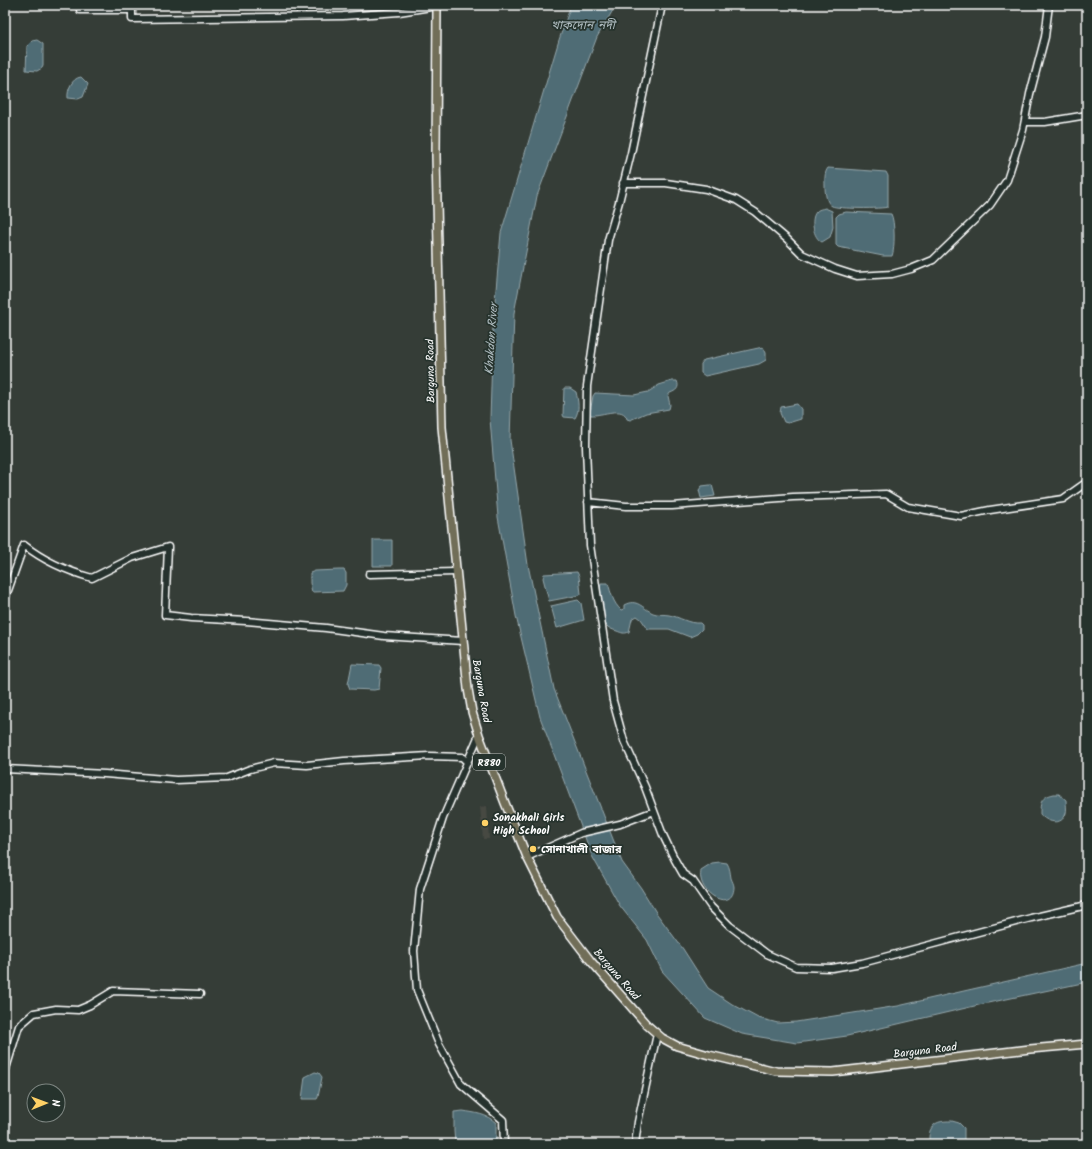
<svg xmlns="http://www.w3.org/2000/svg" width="1092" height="1149" viewBox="0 0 1092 1149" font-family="Kalam,'Noto Sans Bengali',sans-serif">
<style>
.built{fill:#474943}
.water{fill:#4f6c75;stroke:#95a7ac}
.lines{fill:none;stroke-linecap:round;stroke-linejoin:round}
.minor-casing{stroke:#fff;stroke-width:9}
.major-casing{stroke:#fff;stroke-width:10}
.minor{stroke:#26332d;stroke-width:6}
.major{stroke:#716e59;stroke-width:7}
.poi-dot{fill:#ffd166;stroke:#26332d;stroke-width:1.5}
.labels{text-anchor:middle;stroke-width:3.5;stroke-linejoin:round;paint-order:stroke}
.shield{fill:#26332d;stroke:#bec2c0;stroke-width:1}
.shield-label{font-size:10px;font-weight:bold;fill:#fff}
.street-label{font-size:11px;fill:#fff;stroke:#26332d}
.poi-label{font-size:11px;font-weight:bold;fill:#fff;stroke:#26332d;text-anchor:start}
.water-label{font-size:12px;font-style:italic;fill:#b0bdc1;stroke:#26332d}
</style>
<rect width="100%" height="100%" fill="#353d37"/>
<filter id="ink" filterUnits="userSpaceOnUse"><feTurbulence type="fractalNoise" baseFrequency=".025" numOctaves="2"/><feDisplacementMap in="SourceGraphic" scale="8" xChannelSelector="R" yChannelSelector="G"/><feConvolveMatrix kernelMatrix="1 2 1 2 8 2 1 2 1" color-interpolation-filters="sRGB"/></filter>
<g filter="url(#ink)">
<path class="built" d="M487,806L489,839H483L480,807Z"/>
<path class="water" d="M571,5H616L597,37L537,196L514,313L510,440L528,565L554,689L622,862L641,888L657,914L683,949L708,988L732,1004L758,1018L778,1023L796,1022L898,1006L1087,963V982L983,1004L847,1036L797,1043L742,1034L705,1018L662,971L647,940L620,906L592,856L540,717L516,616L498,517L490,419L493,324L501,233L559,40Z
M37,40L43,44V66L42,68L37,71L26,70L27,46L32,41Z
M81,77L88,84L83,97L78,99L68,98C67,90 72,78 81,77Z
M828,168L886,172L888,176V207C882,209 838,209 832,206C826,203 825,192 825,186C825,180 824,173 828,168Z
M825,208L832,211L833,227L830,237L822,242C813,238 810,219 816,212C818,209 822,209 825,208Z
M846,212L891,214C895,221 895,249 892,256H883L838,247L836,245V217L839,214Z
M763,347L766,353V360L759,364L705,376L701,373V364L704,360Z
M672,381H677C680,388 676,391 670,393L668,396L670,405L669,409L646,413L630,420L627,419C624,405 602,416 591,415L590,413L593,396L595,393L634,395L648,392L659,385Z
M564,388H570L576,392C578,401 580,410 575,418L564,417L563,415Z
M797,404L801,409V419L788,423L784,422L780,413L781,407Z
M710,485H712L715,496L701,498L699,490L702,486Z
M373,540H392V566H373Z
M339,570H344L346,573V585L343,591L312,592L310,583V573L315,571Z
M577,572L579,576L581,594L580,595L549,601L543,578L544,574Z
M601,583H608C611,593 613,603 621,610L624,609V605C637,598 642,608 653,613C658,615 664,614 669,615C680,617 688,624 700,623L702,625V629L697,634L690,637L669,629H648L641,619L637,616L632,619L629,632C624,634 622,633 617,631C613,630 608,628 606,625C601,618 599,591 601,583Z
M578,600L581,603L584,620L557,628L551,606Z
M352,664L379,665L381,668L379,689L374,690L350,689L348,684Z
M1054,794H1059L1066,800C1066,804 1067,810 1066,813C1062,827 1046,822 1040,814C1040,802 1041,797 1054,794Z
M720,862L727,863C730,868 730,872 731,878C732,881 734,884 734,887C733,911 704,897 701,879C700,876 701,873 701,870L712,863Z
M315,1072L319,1073L322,1077L318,1097L317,1099H302L305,1077Z
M463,1111C475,1113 487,1114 496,1123V1144H455L454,1131V1112Z
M952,1121L959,1123L964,1128V1144H931C928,1139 929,1136 930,1131C934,1121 942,1121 952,1121Z"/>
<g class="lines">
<defs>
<path id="minor" d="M80,5V10H132V19L343,16L399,12L437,6
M662,5L631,153L619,202L608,240L587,386L586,447L590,545L613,701L624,741L645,787L663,835L675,860L683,874L693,881L711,907L730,926L767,954L796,967L832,968L862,963L1031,918L1087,905
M1025,122H1045L1087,115
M623,183H666L706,189L736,200L755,212L787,239L802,254L835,269L857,276L892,274L911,269L933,260L990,205L1007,180L1023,130L1030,94L1045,37L1049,5
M588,502L626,506H672L793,497L886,494L908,507L961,516L990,510L1063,499L1087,482
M369,574L456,572
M5,599L24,545C44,561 67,571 92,578L132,558L168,547L165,615L191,618L246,621L326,628L384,636L463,641
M479,735L443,818L420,889L414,951L417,990L439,1044L461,1084L503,1120L504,1144
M5,769L105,774L176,780L227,778L250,769L274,763L307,765L344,761L429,756L462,757L467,762
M527,857L581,833L620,824L654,811
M5,1072L19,1026L34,1013L56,1009L78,1010L90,1005L113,991L200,994
M635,1144L638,1122L657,1034"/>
<path id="major" d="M437,5L436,156L442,427L468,689L472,712L479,735L505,803L527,857L557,917L590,960L647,1025L662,1038L677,1046L709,1055L776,1071L833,1072L1030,1049L1087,1044"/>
</defs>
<use href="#minor" class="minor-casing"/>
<use href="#major" class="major-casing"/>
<use href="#minor" class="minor"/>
<use href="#major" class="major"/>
</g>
</g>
<g class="poi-dot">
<circle cx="485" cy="823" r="4"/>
<circle cx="533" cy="849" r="4"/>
</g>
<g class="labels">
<rect class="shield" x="473" y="754" width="32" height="16" rx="3"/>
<g class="shield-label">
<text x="489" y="766">R880</text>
</g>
<g class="street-label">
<text transform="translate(430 371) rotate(-91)" y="4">Barguna Road</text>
<text transform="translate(482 691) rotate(80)" y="4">Barguna Road</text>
<text transform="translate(617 974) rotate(49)" y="4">Barguna Road</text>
<text transform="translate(925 1050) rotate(-7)" y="4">Barguna Road</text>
</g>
<g class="poi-label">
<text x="493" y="821">Sonakhali Girls<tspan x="493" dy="13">High School</tspan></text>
<text x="541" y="853">সোনাখালী বাজার</text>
</g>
<g class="water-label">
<text x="583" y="29">খাকদোন নদী</text>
<text transform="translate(491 339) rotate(-86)" y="4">Khakdon River</text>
</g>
</g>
<rect width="1092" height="1149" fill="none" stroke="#26332d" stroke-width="20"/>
<rect x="10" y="10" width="1072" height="1129" fill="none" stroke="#fff" stroke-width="1.5" filter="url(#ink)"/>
<g transform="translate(46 1103) rotate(89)"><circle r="19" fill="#26332d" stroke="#7d8581"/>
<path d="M0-3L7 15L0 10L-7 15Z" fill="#ffd166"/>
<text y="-6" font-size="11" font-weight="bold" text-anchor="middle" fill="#ffffff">N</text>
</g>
</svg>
